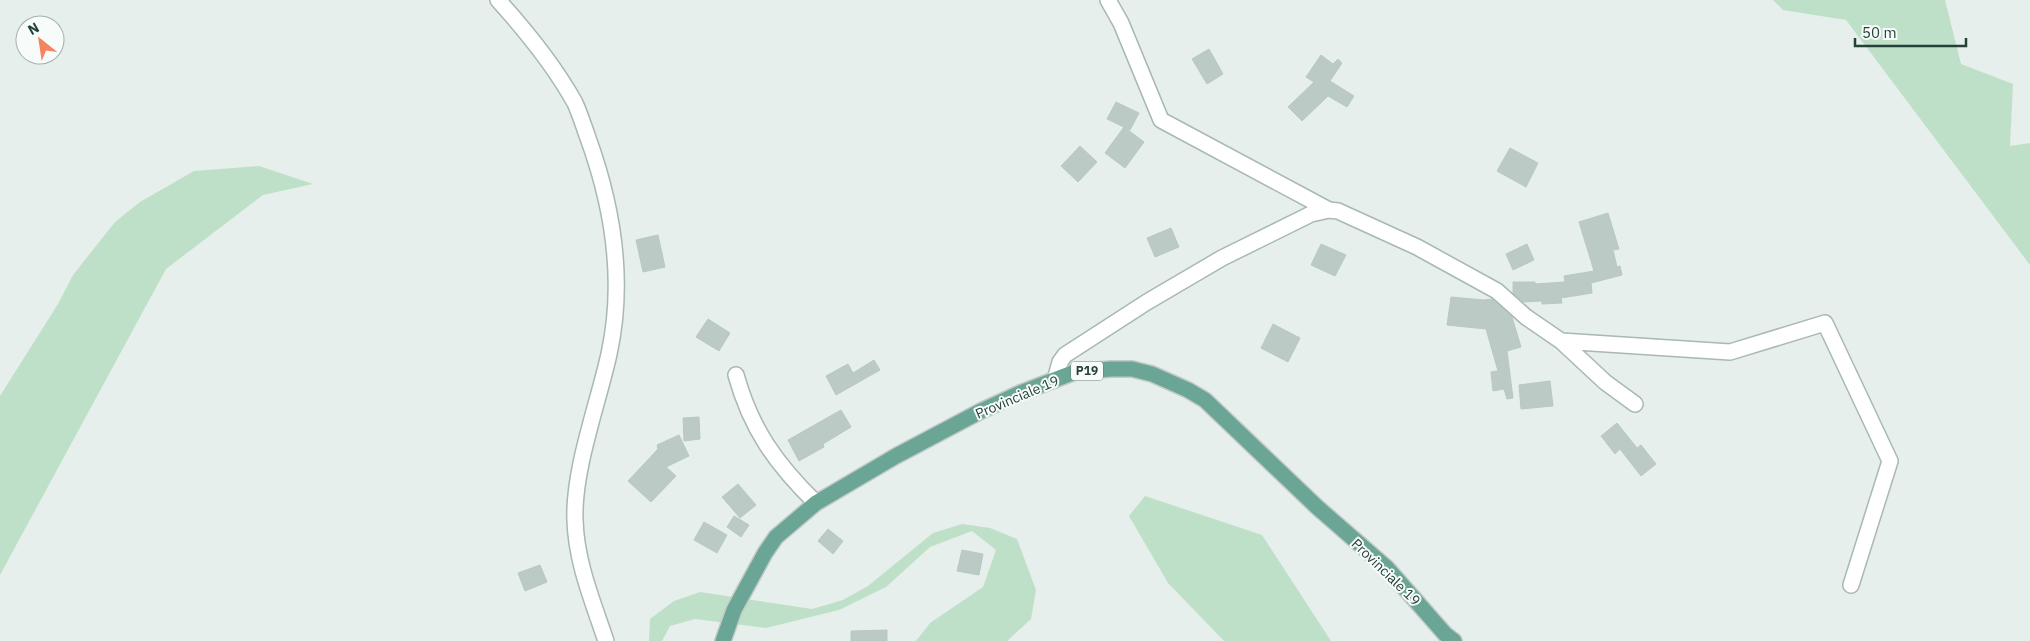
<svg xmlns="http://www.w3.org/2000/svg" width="2030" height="641" viewBox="0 0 2030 641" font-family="'IBM Plex Sans',sans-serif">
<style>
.green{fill:#bfe0c8}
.building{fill:#bbcac4;stroke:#b8c9c2}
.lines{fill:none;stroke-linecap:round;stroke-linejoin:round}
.minor-casing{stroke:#a8b8b2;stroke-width:18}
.major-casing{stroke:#c2cac8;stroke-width:18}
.minor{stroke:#fff;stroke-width:15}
.major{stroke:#6aa596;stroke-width:15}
.labels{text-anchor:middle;stroke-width:4;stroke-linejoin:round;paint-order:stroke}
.shield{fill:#f7fbf9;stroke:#637a73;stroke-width:1}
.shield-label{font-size:12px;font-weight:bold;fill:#24423a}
.street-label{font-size:14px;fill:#24423a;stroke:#f7fbf9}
</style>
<rect width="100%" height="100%" fill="#e6efeb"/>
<path class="green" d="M1773,0H1945L1961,64L2013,84L2010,146L2030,143V265L1846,20L1783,10Z
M259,166L313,184L263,195L166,269L0,575V396L58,304L73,275L115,222L140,202L194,171Z
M1145,496L1262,535L1331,641H1224L1168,583L1129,516Z
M962,524L990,528L1017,539L1036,590L1031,619L1007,641H916L930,623L983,587L996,550L972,531L930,547L886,587L839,610L766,628L695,619L670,626L662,641H649L650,619L674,601L700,592L812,609L843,600L868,586L933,533Z"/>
<path class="building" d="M1209,49L1223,74L1207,84L1192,59Z
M1321,55L1333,64L1338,59L1342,63L1330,81L1354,96L1347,107L1328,96L1302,121L1288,107L1314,82L1306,77Z
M1116,102L1139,113L1130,130L1107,119Z
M1124,127L1144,142L1125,168L1105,153Z
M1080,146L1097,162L1078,182L1061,166Z
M1510,148L1538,163L1526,187L1497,171Z
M1608,213L1619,249L1613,250L1617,267L1620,266L1622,275L1591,283L1592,293L1561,298L1562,303L1542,304V301L1523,302L1513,293V282H1535V284L1565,282L1564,276L1594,271L1579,222Z
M1171,228L1179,247L1155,257L1147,238Z
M658,235L665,267L643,272L636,240Z
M1321,244L1346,255L1335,276L1311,265Z
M1527,244L1534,260L1513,270L1506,254Z
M1451,297L1484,300L1492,299L1512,317L1521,347L1507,351L1513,398L1507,399L1504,389L1493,391L1491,372L1498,371L1486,329L1447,325Z
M708,319L730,333L719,351L696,337Z
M1273,324L1300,338L1288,362L1261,348Z
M874,360L880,370L836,395L826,376L848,364L853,373Z
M1550,381L1553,406L1521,409L1519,385Z
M841,410L851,427L823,444L824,447L799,461L788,440Z
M699,417L700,439L684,441L683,418Z
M1617,423L1637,448L1641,445L1656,464L1641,476L1620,449L1615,454L1601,436Z
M679,435L689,456L666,467L676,476L651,502L628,481L658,449L657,445Z
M738,484L756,505L740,518L722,497Z
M734,516L749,525L741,537L727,527Z
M704,522L727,535L717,553L694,540Z
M828,529L843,541L833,554L818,541Z
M962,550L983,554L979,575L957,571Z
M540,565L547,582L525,591L518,573Z
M887,630V641H851V631Z"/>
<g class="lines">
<defs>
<path id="minor" d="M498,0C527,32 554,65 575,103C580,114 584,127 588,138C613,207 625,281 609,354C598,404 573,470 575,520C576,562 593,602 606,641
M1108,0L1121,23L1161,120L1329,210
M1561,341L1730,352L1825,323L1890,461L1851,585
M736,375C751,429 776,464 816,503
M1055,380L1060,362L1065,355L1147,302L1222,258L1311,214L1329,210L1338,211L1417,247L1497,291L1526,317L1561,341L1605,382L1635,404"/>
<path id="major" d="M723,641L734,610L765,553L776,537L816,503L896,456L981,411L1020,393L1075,372L1111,369H1132L1152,374L1188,390L1205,400L1317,507L1387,568L1445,634L1454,641"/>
</defs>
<use href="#minor" class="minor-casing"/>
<use href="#major" class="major-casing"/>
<use href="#minor" class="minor"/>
<use href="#major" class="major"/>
</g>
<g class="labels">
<rect class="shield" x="1071" y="361.5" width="32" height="19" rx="4"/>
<g class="shield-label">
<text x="1087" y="375">P19</text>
</g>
<g class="street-label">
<text transform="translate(1017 397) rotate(-23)" y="5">Provinciale 19</text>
<text transform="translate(1386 572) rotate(44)" y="5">Provinciale 19</text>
</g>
</g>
<g transform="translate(40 40) rotate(330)"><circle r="24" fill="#f7fbf9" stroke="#a3b1ad"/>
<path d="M0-4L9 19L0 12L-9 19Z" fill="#f4845f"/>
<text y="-8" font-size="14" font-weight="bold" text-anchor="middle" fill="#24423a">N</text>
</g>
<path d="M1855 38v8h111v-8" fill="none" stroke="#24423a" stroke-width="2.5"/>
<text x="1862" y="38" font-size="15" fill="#24423a" stroke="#f7fbf9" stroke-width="4" paint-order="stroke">50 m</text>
</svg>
